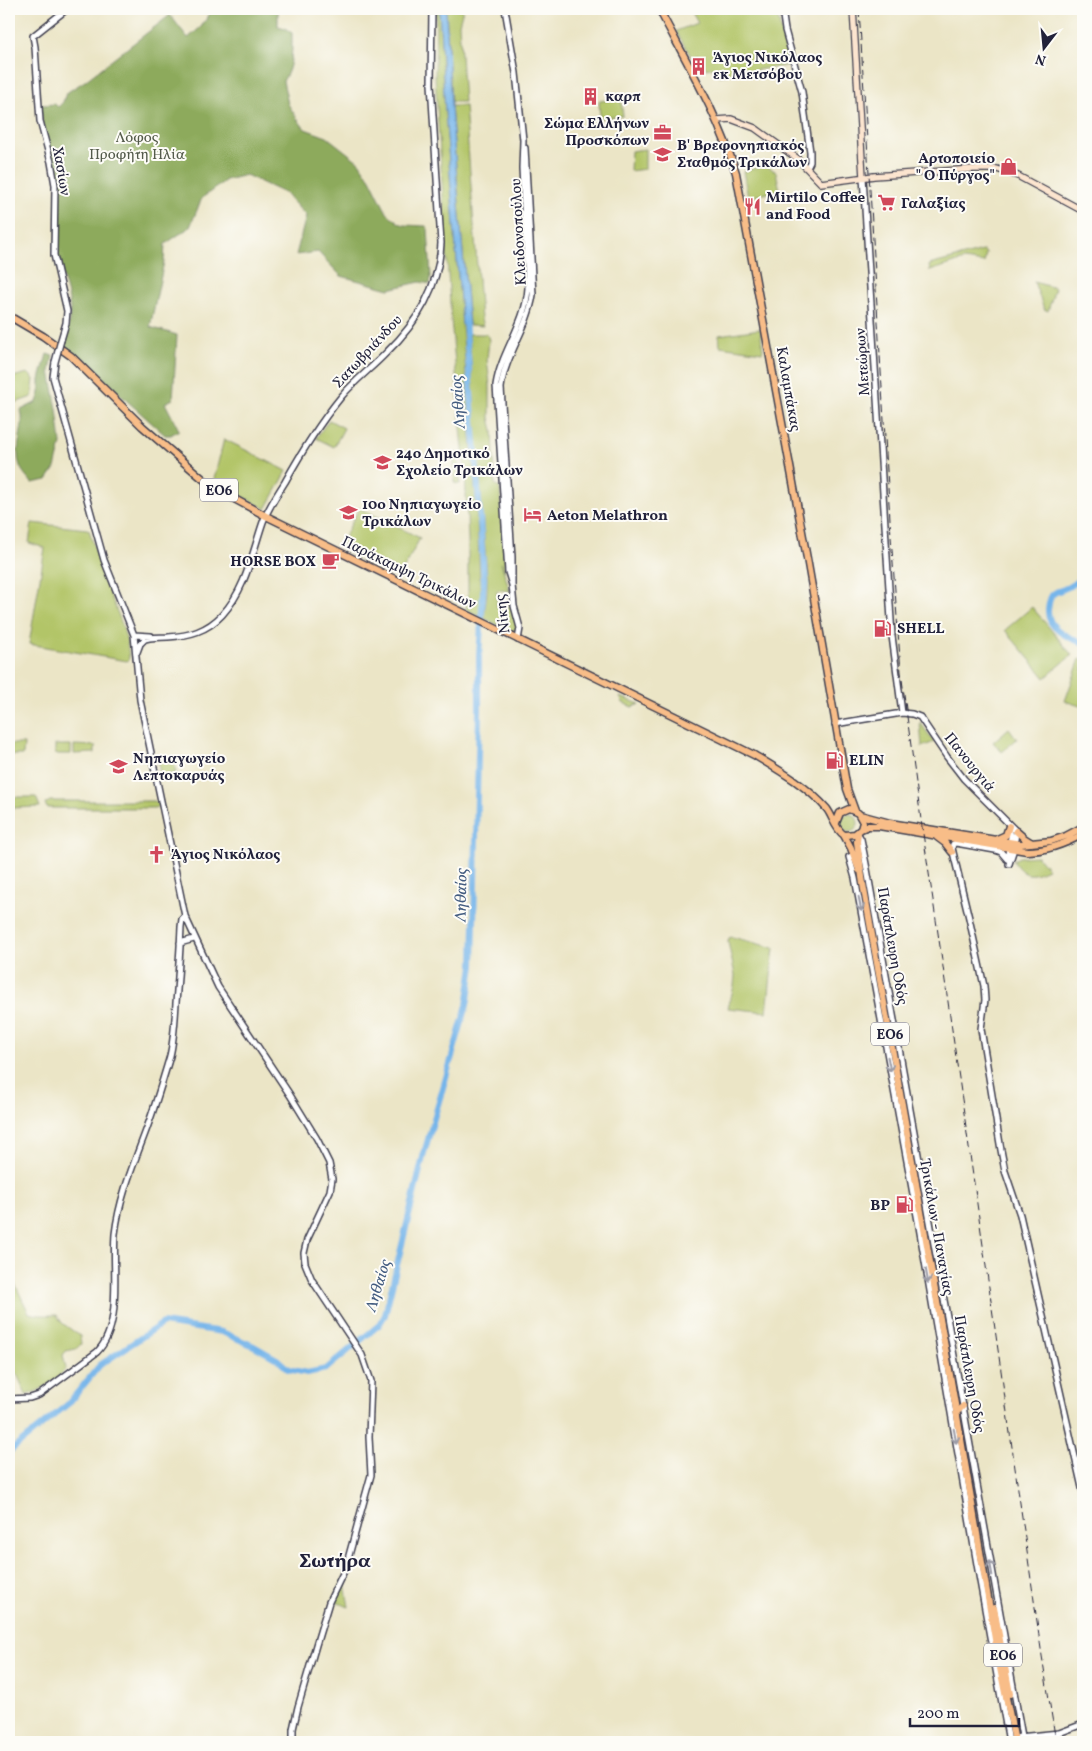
<svg xmlns="http://www.w3.org/2000/svg" width="1092" height="1751" viewBox="0 0 1092 1751" font-family="Vollkorn,serif">
<style>
.green{fill:#b2c568;stroke:#6a7452}
.forest{fill:#8daa5c;stroke:#58664c}
.water{fill:#76b5ea;stroke:#4c6c92}
.lines{fill:none;stroke-linecap:round;stroke-linejoin:round}
.river{stroke:#76b5ea;stroke-width:6}
.tertiary-casing{stroke:#403f50;stroke-width:8}
.secondary-casing{stroke:#403f50;stroke-width:8}
.primary-casing{stroke:#403f50;stroke-width:9}
.tertiary{stroke:#fff;stroke-width:5}
.secondary{stroke:#fce5cf;stroke-width:5.5}
.primary{stroke:#f8bd88;stroke-width:6}
.rail{stroke:#22223b;stroke-width:1;stroke-dasharray:8 4;stroke-linecap:butt}
.tertiary-bridge-casing{stroke:#403f50;stroke-width:8;stroke-linecap:butt}
.tertiary-bridge{stroke:#fff;stroke-width:5}
.oneway{stroke:#9c9ca7}
.labels{text-anchor:middle;stroke-width:4;stroke-linejoin:round;paint-order:stroke}
.shield{fill:#fdfcf7;stroke:#646373;stroke-width:1}
.shield-label{font-size:14px;font-weight:bold;fill:#22223b}
.poi-label{font-size:15px;font-weight:bold;fill:#22223b;stroke:#fdfcf7;text-anchor:start}
.park-label{font-size:15px;fill:#545b4b;stroke:#fdfcf7}
.street-label{font-size:15px;fill:#22223b;stroke:#fdfcf7}
.water-label{font-size:16px;font-style:italic;fill:#445d81;stroke:#fdfcf7}
.district-label{font-size:20px;font-weight:bold;fill:#22223b;stroke:#fdfcf7}
</style>
<rect width="100%" height="100%" fill="#fdfcf7"/>
<filter id="ink" filterUnits="userSpaceOnUse"><feTurbulence type="fractalNoise" baseFrequency=".02" numOctaves="2"/><feDisplacementMap in="SourceGraphic" scale="10" xChannelSelector="R" yChannelSelector="G"/><feConvolveMatrix kernelMatrix="1 2 1 2 8 2 1 2 1" color-interpolation-filters="sRGB"/></filter>
<filter id="wash" filterUnits="userSpaceOnUse"><feTurbulence type="fractalNoise" baseFrequency=".0096" numOctaves="4" result="noise"/><feDisplacementMap in="SourceGraphic" scale="20" xChannelSelector="R" yChannelSelector="G"/><feGaussianBlur stdDeviation="1.12" result="paint"/><feColorMatrix in="noise" values="0 0 0 0 0 0 0 0 0 0 0 0 0 0 0 0 0 1.4 0 .05"/><feComposite in="paint" operator="in"/></filter>
<g filter="url(#wash)">
<rect width="100%" height="100%" fill="#ebe5c6"/>
<path class="green" d="M436,9H439L445,112L476,499L481,599L479,616L466,609L468,600V540L465,471L451,319L435,76Z
M446,9H463L459,24L464,102H451Z
M689,9H779L778,18L789,65L719,76L713,67L706,69L698,55L692,58L676,31L697,23Z
M621,99L623,116L600,118L599,101Z
M451,106H465L481,319L483,326L469,325Z
M645,149V169L630,171L631,151Z
M764,166L769,167L776,172L780,190L748,198L743,171Z
M983,251L986,253L984,263L964,260L930,271L929,265Z
M1034,282L1055,288L1048,311L1044,309Z
M760,329L763,350L762,352L720,346L719,335Z
M469,334H487L489,340L487,359L490,385V418L493,430L495,484L500,488L505,571L501,563L510,591L497,590V607L512,606L518,627L516,632H511L484,618L487,592V576Z
M28,373L34,379L32,397L9,405V378Z
M329,420L344,428L334,447L316,438Z
M224,439L287,471L266,509L219,484L214,479Z
M453,453H458L460,484L454,483L455,479Z
M359,508L420,538L401,574L341,544Z
M32,523L87,529L89,530C94,545 98,560 103,575C112,604 128,628 129,659L127,661L29,644L45,548L29,543Z
M1032,607L1072,655L1045,678L1005,630Z
M1080,659L1083,660V707L1065,701Z
M620,697L640,704L632,707L623,703Z
M920,722L934,742L922,747L920,723Z
M1009,728L1017,739L1002,752L993,742Z
M9,744H24L23,755H9Z
M55,745H71V754H55Z
M74,745L95,746V753L74,754Z
M173,757L176,773L160,776L158,759Z
M9,797H36L40,807L9,808Z
M50,801H154L157,802L158,804V807L154,808H47L45,804Z
M840 823a9 9 0 1 1 18 0a9 9 0 1 1-18 0Z
M1037,856L1048,869C1032,876 1025,878 1014,862L1013,860L1020,857Z
M732,937L774,948L767,1012L728,1008L734,986L735,975L728,942L729,938Z
M9,1274L13,1280L29,1313C39,1316 47,1315 57,1315L62,1323L80,1336L81,1344L76,1349L66,1351L63,1355L66,1368C58,1380 41,1391 26,1395L17,1374L9,1367Z
M344,1578L349,1607L333,1601Z"/>
<path class="forest" d="M213,9H279L278,14V26L285,28L292,33C292,50 293,67 283,81L288,104L298,120L305,129L327,137L359,162L370,179L387,213L399,223L404,225L426,226L428,229L431,277L430,284L420,282L389,289L341,276L318,252L296,255L306,216L286,194L246,175L226,180L202,198L190,227L165,244L164,262L150,327L177,335L173,399L165,403L179,430L171,435H165L77,356L62,346C66,334 71,322 70,309C69,288 57,267 56,245C56,223 61,201 58,179C55,159 37,123 42,105L55,104L58,107L63,102L66,93L85,81L170,15L188,38L201,27Z
M47,354L53,356L50,371L57,409L61,444L55,468L47,480L32,483C28,478 22,472 20,466C13,448 26,428 21,410L37,402L40,393V379Z"/>
<path class="water" d="M439,9H446L451,106L469,325H462L445,112Z"/>
<g class="lines">
<path class="river" d="M1081,9L1083,13
M1083,578C1077,581 1072,586 1066,588C1061,591 1056,590 1052,595C1049,599 1049,604 1048,610C1047,629 1069,638 1083,643
M9,1452L68,1404L100,1365L163,1323L222,1332L254,1346L277,1359L288,1369L307,1373L326,1369L379,1325L385,1315L424,1153L467,1005L473,966L479,711V656L484,579L475,444L465,319"/>
</g>
</g>
<g filter="url(#ink)">
<g class="lines">
<defs>
<path id="tertiary" d="M505,9L516,73L523,140L522,168L528,288C526,323 501,352 496,385L508,572L512,585
M782,9L785,30L802,92L810,152V162L807,168
M863,177L892,636L902,713
M61,340L66,323L67,311L54,255L55,185L51,162L40,121L35,47L33,36L67,9
M55,362L53,377L104,560L134,635L140,700L185,916L218,987L290,1095L317,1139L329,1163L332,1179L330,1191L307,1240L304,1253L305,1263L312,1280L362,1355L371,1381L369,1437L371,1475L348,1559L344,1571L329,1602L316,1645L298,1707L293,1729V1742
M134,635L151,636
M518,640L520,628L514,606L512,585V557L501,388C505,355 528,328 533,295L525,148
M137,652L140,644L145,639C153,637 160,637 168,637C189,636 207,631 222,615C246,589 252,554 263,522C268,508 277,495 285,482C301,453 319,424 341,397C355,380 372,368 387,352C417,323 439,286 441,243L431,84L432,9
M835,724L902,713L912,714L920,717L947,757L964,779L1016,831L1014,849L1009,864
M858,834L861,839L867,869L1023,1742
M854,855L849,857L855,878L918,1221L978,1570L1009,1742
M1007,859L1001,852L995,850L956,843L953,844L952,848L969,918L984,986L985,1000L981,1029L1001,1150L1005,1171L1020,1215L1083,1492
M1007,859L1011,837L1009,826
M180,943L194,939
M9,1399L30,1398L39,1395L97,1352C123,1326 112,1269 115,1234C119,1200 132,1168 144,1136C154,1110 162,1083 170,1056C174,1039 175,1021 176,1003C178,978 180,952 181,927L182,919L185,916
M1019,1737L1059,1733L1083,1724"/>
<path id="secondary" d="M853,9L863,177
M717,120L731,119L755,128L798,159L821,183L874,176L973,169H997L1018,176L1083,211"/>
<path id="primary" d="M659,9C687,63 718,114 736,173L808,564L847,789L855,811
M9,316L43,336L71,356L142,426L203,479L227,495L266,516L754,755C779,770 807,786 827,809C833,817 835,829 844,835L855,834L861,829L863,822L858,813L849,809L840,813L836,823
M860,815L890,823L1021,844L1051,841L1066,836L1083,827
M861,829L868,826H879L1027,851C1047,851 1067,843 1083,834
M1016,831L1024,838L1032,843
M858,832L857,842L863,884C908,1135 953,1387 995,1639C1000,1674 1009,1708 1015,1742
M844,835L851,848L859,870
M937,837L945,843L952,852
M997,839L1006,835L1009,826
M957,1412L963,1406
M994,1608L1010,1694"/>
</defs>
<use href="#tertiary" class="tertiary-casing"/>
<use href="#secondary" class="secondary-casing"/>
<use href="#primary" class="primary-casing"/>
<use href="#tertiary" class="tertiary"/>
<use href="#secondary" class="secondary"/>
<use href="#primary" class="primary"/>
<path class="rail" d="M859,9L891,536L901,672L922,827L941,953L1042,1656L1056,1742"/>
<defs>
<path id="tertiary-bridge" d="M55,362L61,340"/>
</defs>
<use href="#tertiary-bridge" class="tertiary-bridge-casing"/>
<use href="#tertiary-bridge" class="tertiary-bridge"/>
</g>
<defs><path id="oneway-shaft" d="M-6 0H5M1.5-3L5.5 0L1.5 3" fill="none" stroke-width="1.6" stroke-linecap="round" stroke-linejoin="round" transform="scale(1.25)"/></defs>
<g class="oneway">
<use href="#oneway-shaft" transform="translate(860 904) rotate(79)"/>
<use href="#oneway-shaft" transform="translate(889 1064) rotate(79)"/>
<use href="#oneway-shaft" transform="translate(927 1276) rotate(80)"/>
<use href="#oneway-shaft" transform="translate(955 1436) rotate(80)"/>
<use href="#oneway-shaft" transform="translate(991 1568) rotate(-100)"/>
</g>
</g>
<defs>
<symbol id="building-bare" viewBox="-9 -9 18 18"><path d="M-4-6H4V6H1V3H-1V6H-4ZM-2.5-4.3h1.7v1.8h-1.7ZM.8-4.3h1.7v1.8H.8ZM-2.5-1h1.7V.8h-1.7ZM.8-1h1.7V.8H.8Z" fill="#d1495b" stroke="#fdfcf7" stroke-width="2.5" paint-order="stroke"/></symbol>
<symbol id="office-bare" viewBox="-9 -9 18 18"><path d="M-6-3h4V-5.5h4V-3h4V5H-6ZM-1-4.5V-3h2v-1.5ZM-6 0V1H6V0Z" fill="#d1495b" stroke="#fdfcf7" stroke-width="2.5" paint-order="stroke"/></symbol>
<symbol id="school-bare" viewBox="-9 -9 18 18"><path d="M0-5L7-2L0 1L-7-2ZM-4 1L0 2.5L4 1V4Q0 6-4 4Z" fill="#d1495b" stroke="#fdfcf7" stroke-width="2.5" paint-order="stroke"/></symbol>
<symbol id="shop-bare" viewBox="-9 -9 18 18"><path d="M-5-2.5h2.3a2.7 3.5 0 0 1 5.4 0H5L5.5 6h-11ZM-1.5-2.5h3a1.5 2.3 0 0 0-3 0Z" fill="#d1495b" stroke="#fdfcf7" stroke-width="2.5" paint-order="stroke"/></symbol>
<symbol id="supermarket-bare" viewBox="-9 -9 18 18"><path d="M-6-5.5h2.5l.6 2H6L4.5 2H-2.5L-4.4-4H-6ZM-1.5 3.2a1.3 1.3 0 1 0 .1 0ZM3 3.2a1.3 1.3 0 1 0 .1 0Z" fill="#d1495b" stroke="#fdfcf7" stroke-width="2.5" paint-order="stroke"/></symbol>
<symbol id="restaurant-bare" viewBox="-9 -9 18 18"><path d="M-5-6h1v4h1v-4h1v4h1v-4h1v5L-1.5 .5V6h-2V.5L-5-1ZM5-6V6H3V1.5H1.5Q1.5-4 5-6Z" fill="#d1495b" stroke="#fdfcf7" stroke-width="2.5" paint-order="stroke"/></symbol>
<symbol id="hotel-bare" viewBox="-9 -9 18 18"><path d="M-6-4.5h1.5V1H6V5H4.5V3h-9V5H-6ZM-4 0a1.8 1.8 0 1 1 3.6 0ZM.5 0V-2.5h3Q6-2.5 6 0Z" fill="#d1495b" stroke="#fdfcf7" stroke-width="2.5" paint-order="stroke"/></symbol>
<symbol id="cafe-bare" viewBox="-9 -9 18 18"><path d="M-5.5-4.5H6V0H3Q3 3.5 0 3.5H-2.5Q-5.5 3.5-5.5 0ZM3-3.2v2h1.7v-2ZM-6 4.5H4V6H-6Z" fill="#d1495b" stroke="#fdfcf7" stroke-width="2.5" paint-order="stroke"/></symbol>
<symbol id="fuel-bare" viewBox="-9 -9 18 18"><path d="M-5.5-6h7V0h2V4h1.3V-2.5L3-4.5l.8-.8L6-3V5H2.5V1h-1V6h-7ZM-4.2-4.7v3.2H.2V-4.7Z" fill="#d1495b" stroke="#fdfcf7" stroke-width="2.5" paint-order="stroke"/></symbol>
<symbol id="church-bare" viewBox="-9 -9 18 18"><path d="M-1.2-6h2.4v3.5h3.3v2.4h-3.3V6h-2.4V-.1h-3.3v-2.4h3.3Z" fill="#d1495b" stroke="#fdfcf7" stroke-width="2.5" paint-order="stroke"/></symbol>
</defs>
<g fill-rule="evenodd">
<use href="#building-bare" x="686" y="54" width="25" height="25"/>
<use href="#building-bare" x="578" y="84" width="25" height="25"/>
<use href="#office-bare" x="650" y="120" width="25" height="25"/>
<use href="#school-bare" x="650" y="142" width="25" height="25"/>
<use href="#shop-bare" x="996" y="154" width="25" height="25"/>
<use href="#supermarket-bare" x="874" y="190" width="25" height="25"/>
<use href="#restaurant-bare" x="740" y="194" width="25" height="25"/>
<use href="#school-bare" x="370" y="450" width="25" height="25"/>
<use href="#school-bare" x="336" y="500" width="25" height="25"/>
<use href="#hotel-bare" x="520" y="502" width="25" height="25"/>
<use href="#cafe-bare" x="318" y="548" width="25" height="25"/>
<use href="#fuel-bare" x="870" y="616" width="25" height="25"/>
<use href="#fuel-bare" x="822" y="748" width="25" height="25"/>
<use href="#school-bare" x="106" y="754" width="25" height="25"/>
<use href="#church-bare" x="144" y="842" width="25" height="25"/>
<use href="#fuel-bare" x="892" y="1192" width="25" height="25"/>
</g>
<g class="labels">
<g class="shield">
<rect x="200" y="478.5" width="38" height="23" rx="4"/>
<rect x="871" y="1022.5" width="38" height="23" rx="4"/>
<rect x="984" y="1643.5" width="38" height="23" rx="4"/>
</g>
<g class="shield-label">
<text x="219" y="495">ΕΟ6</text>
<text x="890" y="1039">ΕΟ6</text>
<text x="1003" y="1660">ΕΟ6</text>
</g>
<g class="poi-label">
<text x="713" y="62">Άγιος Νικόλαος<tspan x="713" dy="17">εκ Μετσόβου</tspan></text>
<text x="605" y="101">καρπ</text>
<text x="649" y="128" text-anchor="end">Σώμα Ελλήνων<tspan x="649" dy="17">Προσκόπων</tspan></text>
<text x="677" y="150">Β' Βρεφονηπιακός<tspan x="677" dy="17">Σταθμός Τρικάλων</tspan></text>
<text x="995" y="163" text-anchor="end">Αρτοποιείο<tspan x="995" dy="17">" Ο Πύργος"</tspan></text>
<text x="766" y="202">Mirtilo Coffee<tspan x="766" dy="17">and Food</tspan></text>
<text x="901" y="208">Γαλαξίας</text>
<text x="396" y="458">24ο Δημοτικό<tspan x="396" dy="17">Σχολείο Τρικάλων</tspan></text>
<text x="362" y="509">10ο Νηπιαγωγείο<tspan x="362" dy="17">Τρικάλων</tspan></text>
<text x="547" y="520">Aeton Melathron</text>
<text x="316" y="566" text-anchor="end">HORSE BOX</text>
<text x="897" y="633">SHELL</text>
<text x="133" y="763">Νηπιαγωγείο<tspan x="133" dy="17">Λεπτοκαρυάς</tspan></text>
<text x="849" y="765">ELIN</text>
<text x="171" y="859">Άγιος Νικόλαος</text>
<text x="890" y="1210" text-anchor="end">BP</text>
</g>
<g class="park-label">
<text x="137" y="142">Λόφος<tspan x="137" dy="17">Προφήτη Ηλία</tspan></text>
</g>
<g class="street-label">
<text transform="translate(62 171) rotate(80)" y="5">Χασίων</text>
<text transform="translate(518 232) rotate(-93)" y="5">Κλειδονοπούλου</text>
<text transform="translate(367 351) rotate(-47)" y="5">Σατωβριάνδου</text>
<text transform="translate(862 362) rotate(-94)" y="5">Μετεώρων</text>
<text transform="translate(789 389) rotate(80)" y="5">Καλαμπάκας</text>
<text transform="translate(409 572) rotate(26)" y="5">Παράκαμψη Τρικάλων</text>
<text transform="translate(502 614) rotate(-97)" y="5">Νίκης</text>
<text transform="translate(970 762) rotate(51)" y="5">Πανουργιά</text>
<text transform="translate(893 946) rotate(80)" y="5">Παράπλευρη Οδός</text>
<text transform="translate(937 1227) rotate(80)" y="5">Τρικάλων - Παναγίας</text>
<text transform="translate(970 1374) rotate(80)" y="5">Παράπλευρη Οδός</text>
</g>
<g class="water-label">
<text transform="translate(457 402) rotate(-94)" y="6">Ληθαίος</text>
<text transform="translate(460 895) rotate(-89)" y="6">Ληθαίος</text>
<text transform="translate(377 1285) rotate(-73)" y="6">Ληθαίος</text>
</g>
<g class="district-label">
<text x="335" y="1567">Σωτήρα</text>
</g>
</g>
<rect width="1092" height="1751" fill="none" stroke="#fdfcf7" stroke-width="30"/>
<g transform="translate(1044 48) rotate(196)" stroke="#fdfcf7" stroke-width="4" paint-order="stroke">
<path d="M0-4L9 19L0 12L-9 19Z" fill="#22223b"/>
<text y="-8" font-size="14" font-weight="bold" text-anchor="middle" fill="#22223b">N</text>
</g>
<path d="M910 1718v8h109v-8" fill="none" stroke="#22223b" stroke-width="2.5"/>
<text x="917" y="1718" font-size="15" fill="#22223b" stroke="#fdfcf7" stroke-width="4" paint-order="stroke">200 m</text>
</svg>
